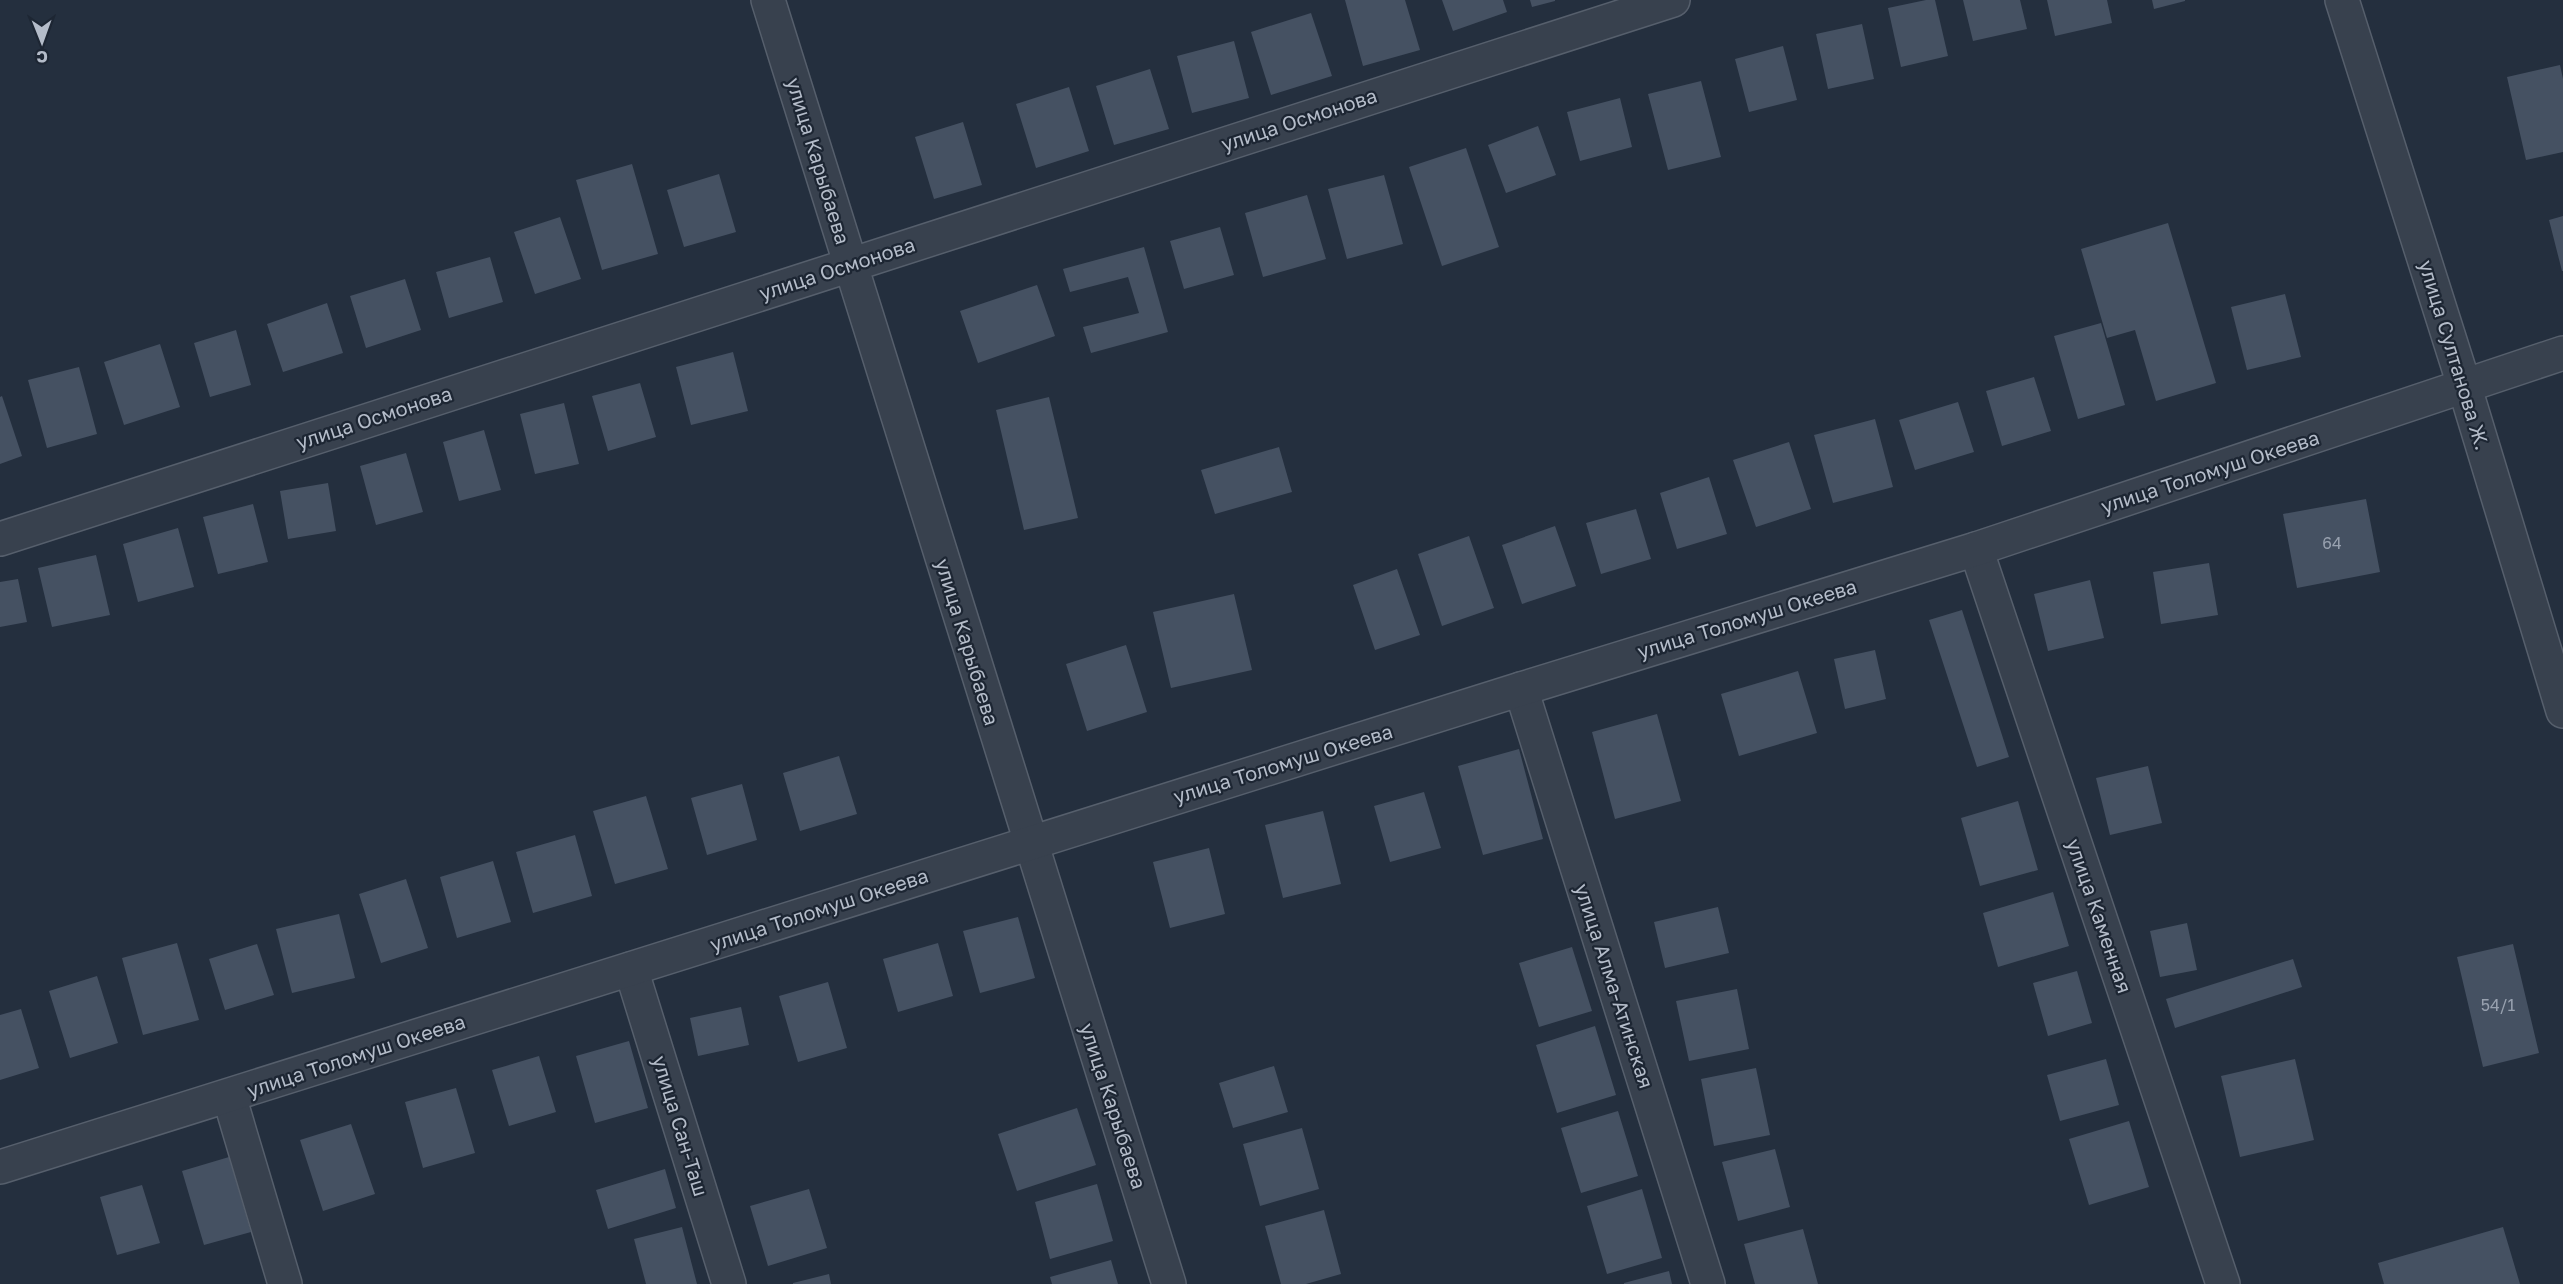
<svg xmlns="http://www.w3.org/2000/svg" width="2563" height="1284" viewBox="0 0 2563 1284" font-family="'Golos Text',sans-serif">
<style>
.building{fill:#455162}
.lines{fill:none;stroke-linecap:round;stroke-linejoin:round}
.minor-casing{stroke:#565f6c;stroke-width:36}
.tertiary-casing{stroke:#565f6c;stroke-width:36}
.minor{stroke:#38414e;stroke-width:33}
.tertiary{stroke:#38414e;stroke-width:33}
.labels{text-anchor:middle;stroke-width:4.5;stroke-linejoin:round;paint-order:stroke}
.number-label{font-size:16px;fill:#98a1af}
.street-label{font-size:20px;fill:#b4bcc9;stroke:#1d2633}
</style>
<rect width="100%" height="100%" fill="#242f3e"/>
<path class="building" d="M1345,0H1405L1420,50L1363,66Z
M1442,0H1503L1507,12L1453,31Z
M1530,0H1555V1L1532,7Z
M1926,0H1935L1948,56L1901,67L1888,8Z
M1963,0H2020L2027,29L1973,41Z
M2047,0H2107L2112,23L2055,36Z
M2152,0H2185V1L2154,9Z
M1311,13L1332,76L1271,95L1251,32Z
M1862,24L1874,79L1828,89L1816,34Z
M1234,41L1249,98L1192,113L1177,56Z
M1783,46L1797,100L1749,112L1735,59Z
M2560,65L2563,79V152L2526,160L2507,77Z
M1150,69L1169,129L1114,145L1096,86Z
M1701,81L1721,157L1668,170L1648,94Z
M1069,87L1089,151L1036,168L1016,104Z
M1620,98L1632,147L1580,161L1567,112Z
M963,122L982,185L934,199L915,137Z
M1538,126L1556,175L1506,193L1488,145Z
M1466,148L1499,247L1442,266L1409,167Z
M632,164L658,254L602,270L576,180Z
M719,174L736,232L684,247L667,190Z
M1384,175L1403,244L1347,259L1328,189Z
M1307,195L1326,259L1263,277L1245,213Z
M2563,216V271H2562L2549,220Z
M560,217L581,279L535,294L514,232Z
M2168,223L2216,383L2156,401L2135,330L2107,338L2081,249Z
M1220,227L1234,275L1184,289L1170,241Z
M1144,247L1168,332L1091,353L1083,327L1139,313L1128,277L1070,292L1063,269Z
M490,257L503,302L449,318L436,272Z
M405,279L421,330L366,348L350,296Z
M1037,285L1055,336L978,363L960,311Z
M2285,294L2301,357L2247,370L2231,307Z
M327,303L343,353L283,372L267,324Z
M2101,323L2125,405L2078,419L2054,336Z
M236,330L251,385L210,397L194,343Z
M160,344L180,407L124,425L104,362Z
M733,352L748,411L691,425L676,367Z
M79,367L97,434L47,448L28,380Z
M2034,377L2051,431L2002,446L1986,391Z
M640,383L656,437L608,451L592,396Z
M2,396L22,456L0,464V397Z
M1049,397L1078,518L1024,530L996,410Z
M1958,402L1974,452L1915,470L1899,420Z
M564,403L579,464L535,474L520,414Z
M1875,419L1893,487L1833,503L1814,435Z
M484,430L501,490L459,501L443,442Z
M1789,442L1811,509L1756,527L1733,460Z
M1279,447L1292,492L1215,514L1201,470Z
M406,453L423,512L376,525L360,466Z
M1709,477L1727,534L1677,549L1660,493Z
M328,483L336,531L288,539L280,491Z
M2366,499L2380,572L2297,588L2283,514Z
M253,504L268,562L218,574L203,517Z
M1636,509L1651,559L1601,574L1586,523Z
M1555,526L1576,586L1522,604L1502,545Z
M178,528L194,587L138,602L123,544Z
M1469,536L1494,608L1442,626L1418,554Z
M96,555L110,615L52,627L38,568Z
M2209,563L2218,615L2161,624L2153,572Z
M1397,569L1420,635L1375,650L1353,585Z
M18,579L27,622L0,627V582Z
M2090,580L2104,638L2048,651L2034,594Z
M1234,594L1252,670L1171,688L1153,612Z
M1962,610L2009,757L1977,767L1929,620Z
M1126,645L1147,712L1087,731L1066,664Z
M1875,650L1886,699L1845,709L1834,659Z
M1798,671L1817,733L1739,756L1721,694Z
M1657,714L1681,801L1615,819L1592,732Z
M1519,749L1543,839L1483,855L1458,766Z
M839,756L857,814L800,831L783,773Z
M2148,766L2162,823L2110,835L2096,778Z
M742,784L757,840L707,855L691,798Z
M1424,792L1441,848L1390,862L1374,806Z
M646,796L668,869L615,884L593,811Z
M2018,801L2038,870L1980,886L1961,818Z
M1323,811L1341,884L1283,898L1265,825Z
M575,835L592,896L533,913L516,852Z
M1209,848L1225,914L1170,928L1153,862Z
M493,861L511,922L457,938L440,877Z
M406,879L428,948L381,963L359,894Z
M2053,892L2069,946L1998,967L1983,913Z
M1718,907L1729,953L1665,968L1654,922Z
M339,914L355,978L292,993L276,929Z
M1018,917L1035,978L980,993L963,931Z
M2187,923L2197,970L2160,977L2150,931Z
M177,943L199,1020L143,1035L122,958Z
M938,943L953,996L898,1012L883,959Z
M257,944L274,995L225,1010L209,959Z
M2513,944L2539,1053L2483,1067L2457,957Z
M1572,947L1592,1011L1539,1027L1519,963Z
M2293,959L2302,987L2175,1028L2166,999Z
M2077,971L2092,1023L2048,1036L2033,983Z
M97,976L118,1043L70,1058L49,991Z
M828,982L847,1048L798,1062L779,996Z
M1737,989L1749,1049L1689,1061L1676,1001Z
M741,1007L749,1045L698,1056L690,1018Z
M21,1009L39,1068L0,1080V1015Z
M1595,1026L1616,1095L1557,1113L1536,1045Z
M629,1041L648,1108L595,1123L576,1056Z
M539,1056L556,1112L509,1126L492,1070Z
M2106,1059L2119,1105L2060,1121L2047,1075Z
M2295,1059L2314,1140L2240,1157L2221,1076Z
M1274,1066L1288,1112L1233,1128L1219,1083Z
M1756,1068L1770,1135L1714,1146L1701,1079Z
M456,1088L475,1153L423,1168L405,1102Z
M1077,1108L1096,1165L1017,1191L998,1134Z
M1618,1111L1638,1176L1581,1193L1561,1128Z
M2129,1121L2149,1187L2089,1205L2069,1139Z
M351,1124L375,1194L323,1211L300,1140Z
M1302,1128L1319,1189L1260,1206L1243,1144Z
M1775,1149L1790,1207L1738,1221L1722,1162Z
M229,1157L251,1232L204,1245L182,1171Z
M665,1169L676,1208L608,1229L596,1190Z
M1097,1184L1113,1241L1050,1259L1035,1202Z
M142,1185L160,1243L117,1255L100,1197Z
M809,1189L827,1248L768,1266L750,1206Z
M1642,1189L1662,1258L1607,1274L1587,1206Z
M1324,1210L1341,1274L1306,1284H1281L1265,1226Z
M682,1227L697,1284H646L634,1239Z
M2503,1227L2520,1284H2384L2378,1263Z
M1803,1229L1818,1284H1755L1744,1244Z
M1111,1260L1118,1284H1052L1050,1277Z
M1669,1271L1672,1284H1624V1283Z
M829,1274L831,1284H793V1283Z"/>
<g class="lines">
<defs>
<path id="minor" d="M768,0L1169,1284
M2342,0L2465,388L2563,711
M0,539L1673,0
M1976,549L2223,1284
M1521,689L1708,1284
M631,969L729,1284
M229,1096L285,1284"/>
<path id="tertiary" d="M0,1167L1521,689L1976,549L2563,353"/>
</defs>
<use href="#minor" class="minor-casing"/>
<use href="#tertiary" class="tertiary-casing"/>
<use href="#minor" class="minor"/>
<use href="#tertiary" class="tertiary"/>
</g>
<g class="labels">
<g class="number-label">
<text x="2332" y="549">64</text>
<text x="2498" y="1011">54/1</text>
</g>
<g class="street-label">
<text transform="translate(1299 120) rotate(-18)" y="7">улица Осмонова</text>
<text transform="translate(818 161) rotate(73)" y="7">улица Карыбаева</text>
<text transform="translate(837 269) rotate(-18)" y="7">улица Осмонова</text>
<text transform="translate(2454 355) rotate(73)" y="7">улица Султанова Ж.</text>
<text transform="translate(374 418) rotate(-18)" y="7">улица Осмонова</text>
<text transform="translate(2210 472) rotate(-18)" y="7">улица Толомуш Океева</text>
<text transform="translate(1747 619) rotate(-17)" y="7">улица Толомуш Океева</text>
<text transform="translate(967 642) rotate(73)" y="7">улица Карыбаева</text>
<text transform="translate(1283 764) rotate(-17)" y="7">улица Толомуш Океева</text>
<text transform="translate(819 910) rotate(-18)" y="7">улица Толомуш Океева</text>
<text transform="translate(2099 916) rotate(71)" y="7">улица Каменная</text>
<text transform="translate(1614 986) rotate(72)" y="7">улица Алма-Атинская</text>
<text transform="translate(356 1056) rotate(-18)" y="7">улица Толомуш Океева</text>
<text transform="translate(1113 1106) rotate(72)" y="7">улица Карыбаева</text>
<text transform="translate(680 1126) rotate(73)" y="7">улица Сан-Таш</text>
</g>
</g>
<g transform="translate(42 42) rotate(179)" stroke="#1d2633" stroke-width="4.5" paint-order="stroke">
<path d="M0-4.5L10 22L0 15L-10 22Z" fill="#b4bcc9"/>
<text y="-9" font-size="16" font-weight="bold" text-anchor="middle" fill="#b4bcc9">С</text>
</g>
</svg>
